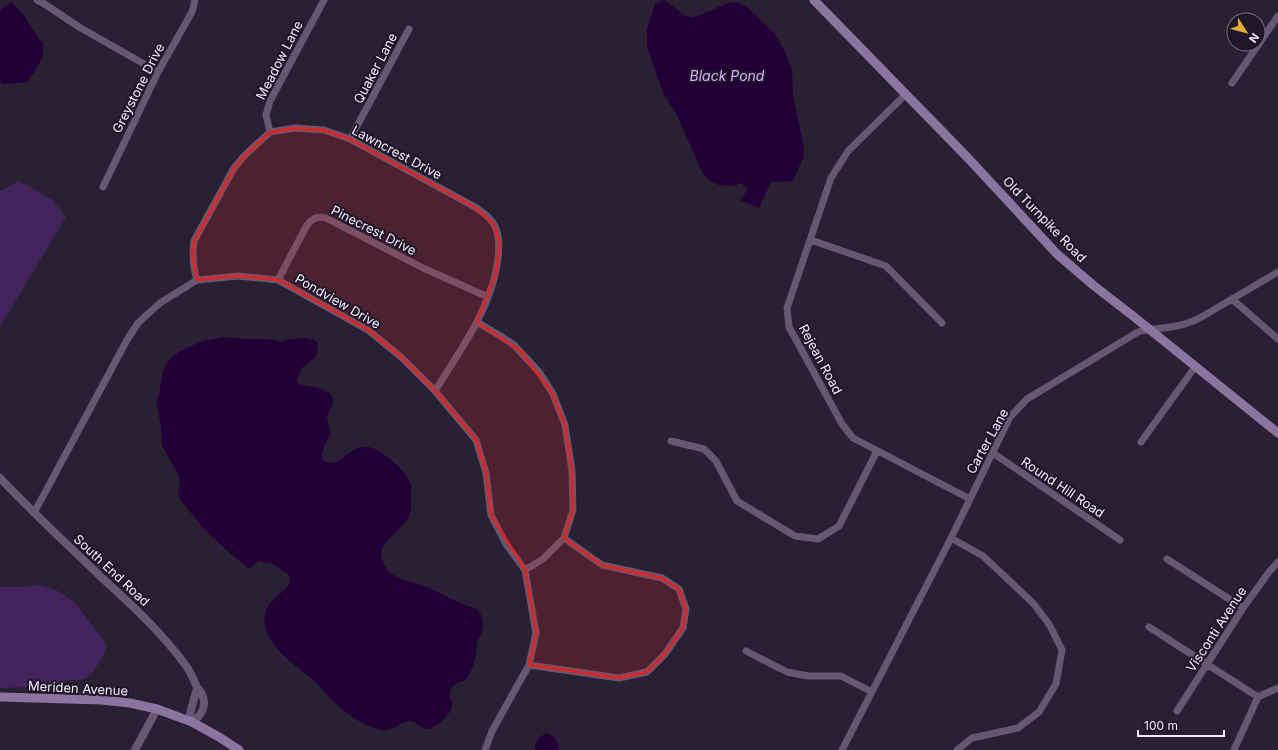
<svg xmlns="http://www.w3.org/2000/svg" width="1278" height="750" viewBox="0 0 1278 750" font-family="Inter,sans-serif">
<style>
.green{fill:#43235b}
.water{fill:#220037}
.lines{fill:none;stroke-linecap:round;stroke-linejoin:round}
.minor{stroke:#665873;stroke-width:7}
.tertiary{stroke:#665873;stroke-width:8}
.secondary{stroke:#8b749f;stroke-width:9}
.marked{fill:#d62828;fill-opacity:0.2;stroke:#d62828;stroke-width:3;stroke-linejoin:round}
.labels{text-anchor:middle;stroke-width:4;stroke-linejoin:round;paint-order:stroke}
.street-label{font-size:13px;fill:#f2ebf9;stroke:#201629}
.water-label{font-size:14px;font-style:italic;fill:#d7b1f9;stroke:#201629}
</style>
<rect width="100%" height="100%" fill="#2a2033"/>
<path class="green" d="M19,181L51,199L66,217L0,327V191Z
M38,585L56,590L76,603L87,619L105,642L107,647L102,658L93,672L85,679L63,681L41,688L36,687L0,688V587H20Z"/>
<path class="water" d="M664,0L684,15L693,18L728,3L737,2L747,7L774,33L784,50L792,70L793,95L804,148L803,158L793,181L771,182L759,208L740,200L748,189L741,183L733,186L719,185L710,181L702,172L676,113L663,93L647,47V28L655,4Z
M12,2L22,13L43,45V57L28,82L2,84L0,80V11L2,8Z
M223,337L245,339H268L280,342L291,339L306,338L314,340L317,342L318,346L317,353L315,357L302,368L297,379L298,383L301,385C311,387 334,388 333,402C332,407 329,412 327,417L331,433C327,442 320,451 322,460C340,472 348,444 368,447C378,448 388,458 396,464C401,469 410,478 411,486C412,489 411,492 411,495C411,502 412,510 409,516C403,530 378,542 381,558C382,561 386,568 388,571C398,581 414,581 427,587C440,593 454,601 468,606C473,608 477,608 480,613C483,618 484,626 482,631C482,635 478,638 477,642C476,647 477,652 475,657C474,663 471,674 466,679C463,682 456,682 453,686C447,694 450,695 452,703C454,713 437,725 430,729C421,730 418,722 411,721C398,720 394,735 377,729C359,723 342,711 329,697C324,692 320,686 315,681C298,667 260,643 265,616C268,598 282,596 290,583L289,575L272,563L258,561L252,567L248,568L222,546L202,527L180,499L178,491L180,484L179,476L162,445L161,426L157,406L163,371L168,361L180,351L203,341Z
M547,733C554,735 559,742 559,750H535C534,742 540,736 547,733Z"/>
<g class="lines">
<path class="minor" d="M37,0L43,3L79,27L158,72
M1232,83L1278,16
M906,94L848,151L831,178L787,308L789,327L842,424L853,438L970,499
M270,132L266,115L270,101L324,0
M350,139L409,29
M103,187L158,72L192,12L195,0
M811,240L886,266L942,323
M197,280C193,267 192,255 194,241L234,168L245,155L270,132L295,128L324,130L350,139L475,207C483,212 491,218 495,226C500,237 499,247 498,259C492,308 460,350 435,391
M278,280L307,225C313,218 317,216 326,218L423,268L488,297
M1232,299L1278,339
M477,322L502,337L514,345L539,372L553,394L565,425L572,471L573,510L564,538L543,559L525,570
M671,441L704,449L716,461L737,501L795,536L818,539L839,526L877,451
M1141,442L1195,367
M993,453L1120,540
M34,513L127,340L138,323L160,303L197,280L238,276L278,280L368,330L401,357L435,391L476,440L486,473L491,515L506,544L525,570L536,633L529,665L492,731L485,750
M951,538L983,556L1033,603L1049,624L1062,650L1056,684L1039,712L1018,728L972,738L957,750
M1167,559L1243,608
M1149,627L1258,697
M746,651L787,672L808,676H841L872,692
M529,665L619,678L647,672L665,654L683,628L686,609L679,589L662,578L602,565L564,538
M1177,711L1243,608L1269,572L1278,562
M842,750L951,538L1010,417L1027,399L1138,332C1149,328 1159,329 1170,327C1180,326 1189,323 1198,319L1278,272
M1234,750L1258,697L1278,688"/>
<path class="tertiary" d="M0,478C33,513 68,545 102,578C131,604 160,631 184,663C190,670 193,679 197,687C198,689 201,691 202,694C207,705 202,716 192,722L190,714L197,688
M135,750L157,709"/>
<path class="secondary" d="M814,0L967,157L1057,254L1093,285L1133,316L1278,433
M0,697L102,700L130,703L157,709L192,722L219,737L239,750"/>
</g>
<path class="marked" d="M295,128L324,130L350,139L475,207L494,224L500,244L496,274L477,322L521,351L553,394L565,425L572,471L573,510L564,538L602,565L662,578L679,589L686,609L683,628L665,654L647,672L619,678L529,665L536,633L525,570L491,515L486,473L476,440L435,391L401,357L368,330L278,280L238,276L197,280L192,254L194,241L234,168L245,155L270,132Z"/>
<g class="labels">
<g class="street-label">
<text transform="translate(279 60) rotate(-63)" y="5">Meadow Lane</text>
<text transform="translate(375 68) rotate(-62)" y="5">Quaker Lane</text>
<text transform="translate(138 88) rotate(-63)" y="5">Greystone Drive</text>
<text transform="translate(397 152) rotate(28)" y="5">Lawncrest Drive</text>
<text transform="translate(1045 219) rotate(46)" y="5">Old Turnpike Road</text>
<text transform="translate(374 230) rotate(27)" y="5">Pinecrest Drive</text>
<text transform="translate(338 301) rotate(30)" y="5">Pondview Drive</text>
<text transform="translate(821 359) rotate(62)" y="5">Rejean Road</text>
<text transform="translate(987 441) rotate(-61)" y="5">Carter Lane</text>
<text transform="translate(1063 487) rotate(34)" y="5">Round Hill Road</text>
<text transform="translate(112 570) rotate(43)" y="5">South End Road</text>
<text transform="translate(1216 629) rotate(-57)" y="5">Visconti Avenue</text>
<text transform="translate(78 688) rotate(3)" y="5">Meriden Avenue</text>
</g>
<g class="water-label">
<text x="727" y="81">Black Pond</text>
</g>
</g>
<g transform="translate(1246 32) rotate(126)"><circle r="19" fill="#201629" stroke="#746b7c"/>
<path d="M0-3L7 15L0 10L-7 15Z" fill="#e7ac36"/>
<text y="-6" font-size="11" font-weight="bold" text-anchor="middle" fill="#f2ebf9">N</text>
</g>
<path d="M1138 730v6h86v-6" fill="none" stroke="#f2ebf9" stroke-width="2"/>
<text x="1144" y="730" font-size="12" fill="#f2ebf9" stroke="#201629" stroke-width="3" paint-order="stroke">100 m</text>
</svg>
